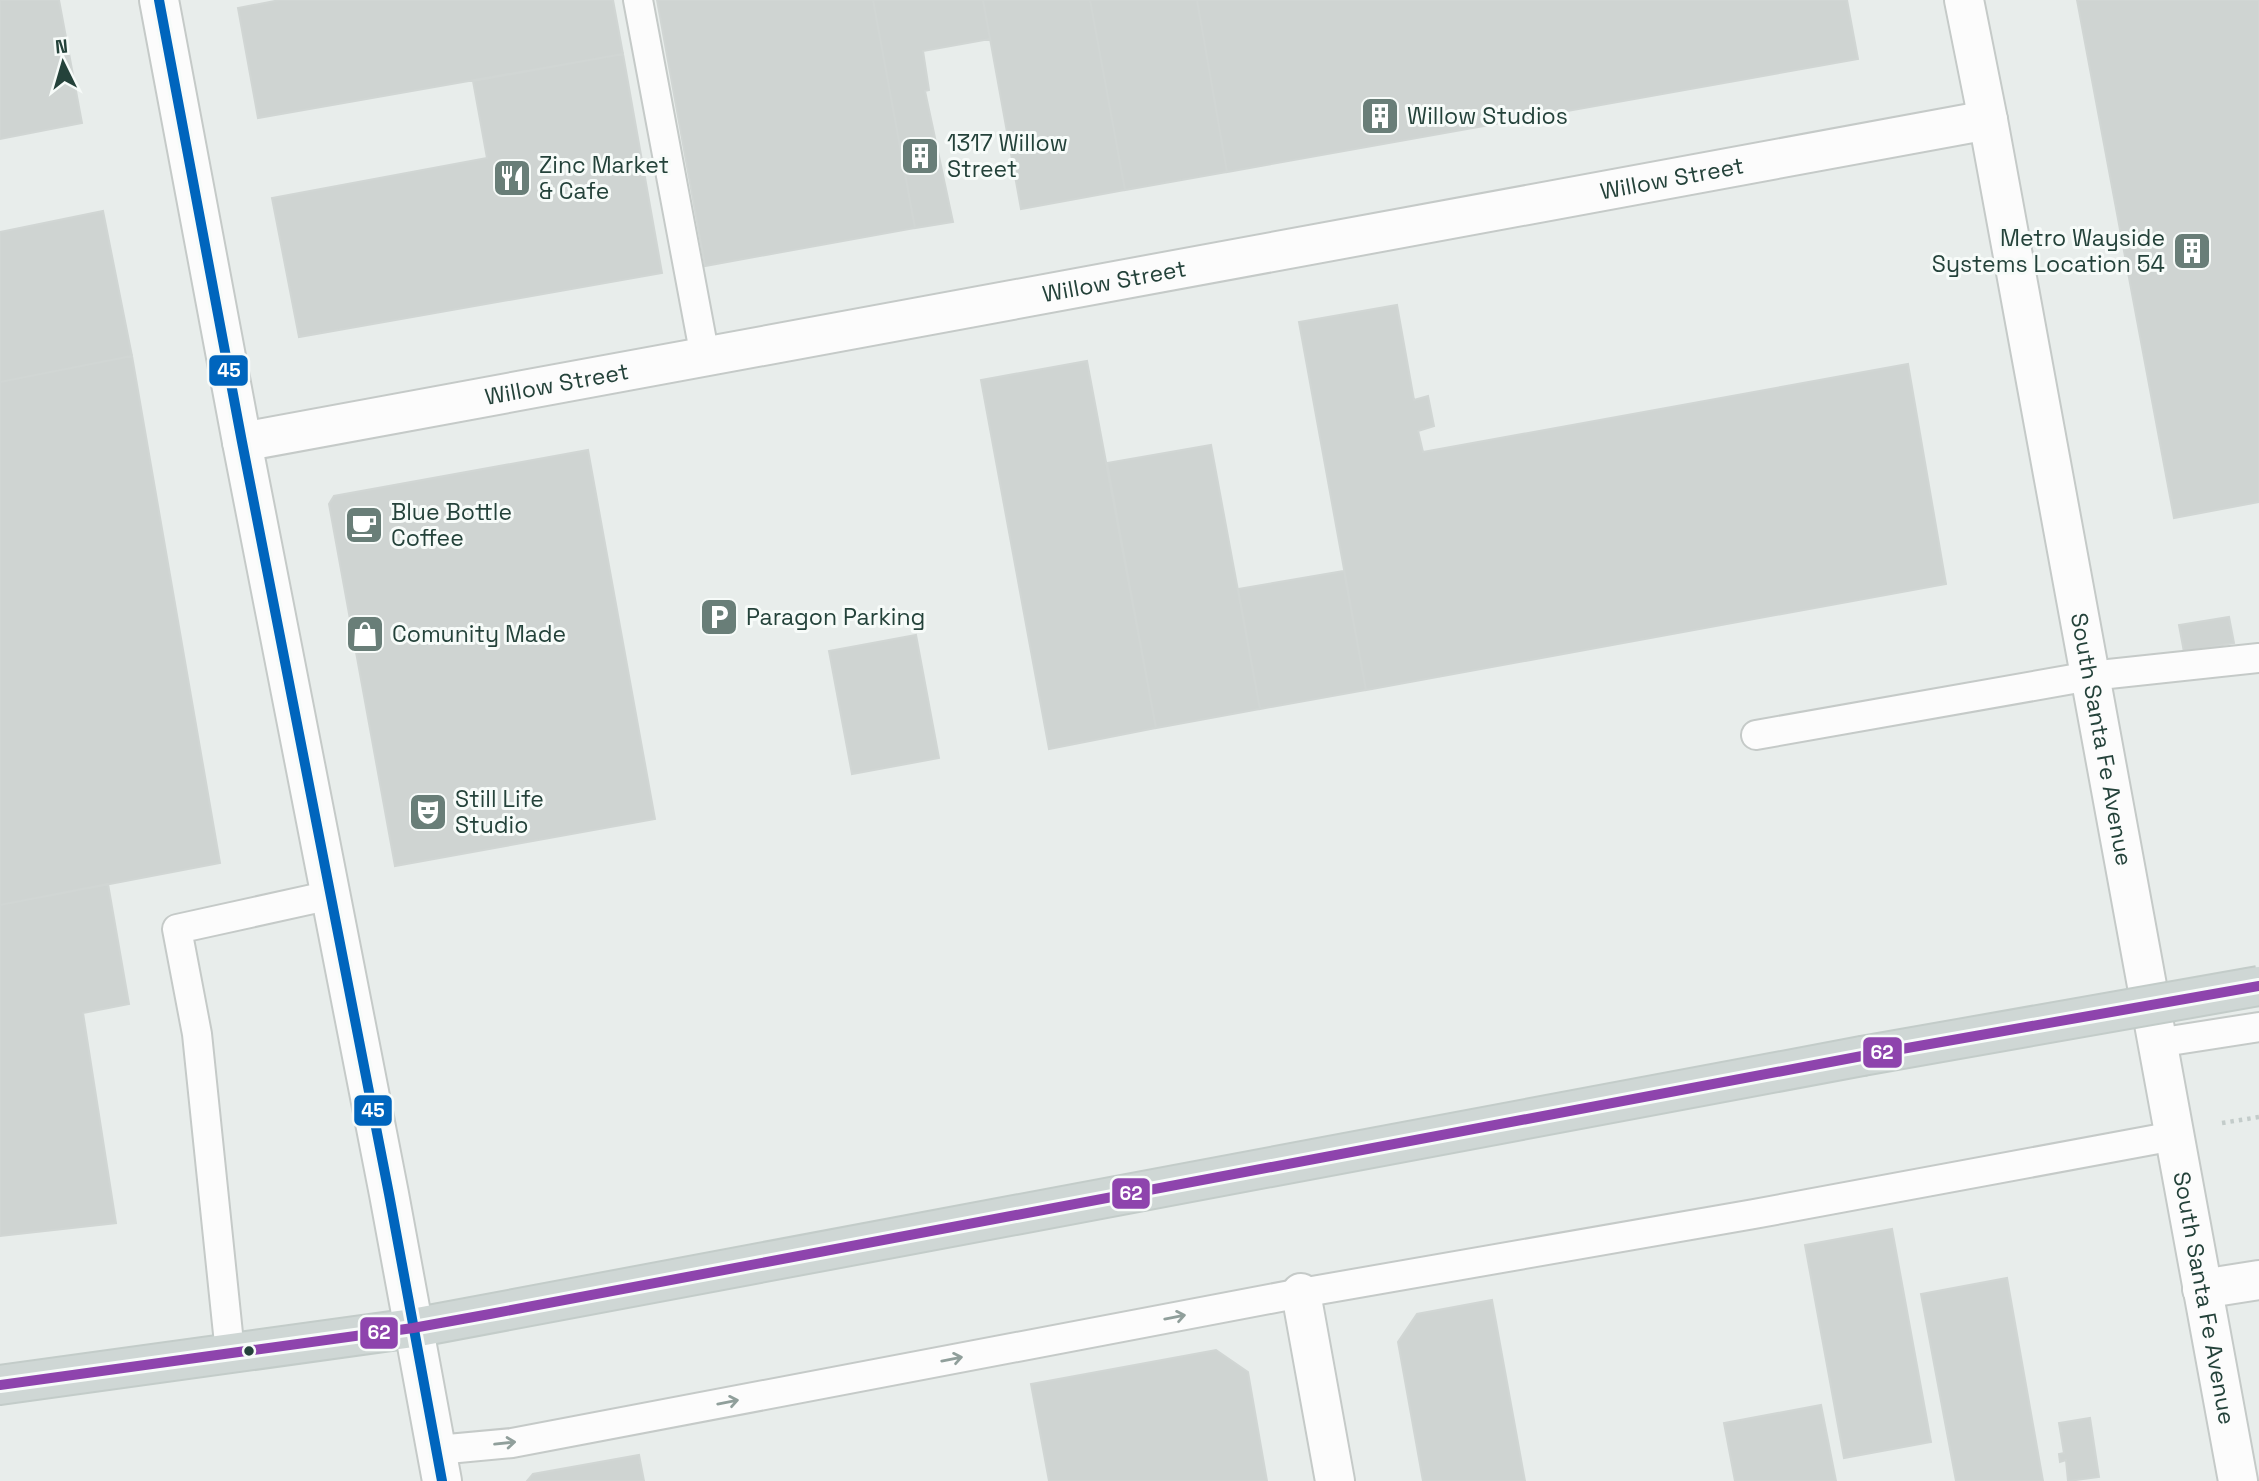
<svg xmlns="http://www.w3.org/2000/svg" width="2259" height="1481" viewBox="0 0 2259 1481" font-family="'Space Grotesk',sans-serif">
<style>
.building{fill:#cfd4d2;stroke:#d1d6d4;stroke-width:2}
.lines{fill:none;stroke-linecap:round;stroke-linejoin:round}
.service-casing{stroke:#c5cac8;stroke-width:32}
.minor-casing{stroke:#c5cac8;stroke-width:42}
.tertiary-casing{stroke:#c5cac8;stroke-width:42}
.primary-casing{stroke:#c3ccc9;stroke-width:42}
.path{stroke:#c3ccca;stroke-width:4.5;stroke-dasharray:3.5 5;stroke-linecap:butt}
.service{stroke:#fcfcfc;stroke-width:28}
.minor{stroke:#fcfcfc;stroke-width:38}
.tertiary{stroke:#fcfcfc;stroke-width:38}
.primary{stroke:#cfd7d5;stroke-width:38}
.primary-bridge-casing{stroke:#c3ccc9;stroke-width:42;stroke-linecap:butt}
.primary-bridge{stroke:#cfd7d5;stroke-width:38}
.bus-1-casing{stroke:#f7fbf9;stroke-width:16}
.bus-2-casing{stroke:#f7fbf9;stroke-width:16}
.bus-1{stroke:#0065bd;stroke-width:10}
.bus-2{stroke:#8e44ad;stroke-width:10}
.oneway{stroke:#909f9b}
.bus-dot{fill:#24423a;stroke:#f7fbf9;stroke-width:2.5}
.labels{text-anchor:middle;stroke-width:6;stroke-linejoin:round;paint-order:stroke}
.poi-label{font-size:23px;fill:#24423a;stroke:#f7fbf9;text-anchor:start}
.street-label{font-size:23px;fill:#24423a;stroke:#f7fbf9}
.line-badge{stroke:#f7fbf9;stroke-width:2.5}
.badge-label{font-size:19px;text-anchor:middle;font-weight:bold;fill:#fff}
</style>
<rect width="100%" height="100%" fill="#e8edeb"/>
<path class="building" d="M0,0H59L82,123L0,139Z
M280,0H613L623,54L258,118L238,8Z
M657,0H873L915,228L705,266Z
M873,0H983L990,39L923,51L929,90L925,91L953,222L915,228Z
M983,0H1090L1125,190L1021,209Z
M1090,0H1197L1227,172L1125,190Z
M1197,0H1847L1858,59L1227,172Z
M2077,0H2259V502L2174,518Z
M623,54L662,273L299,337L272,198L487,158L473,81Z
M103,211L132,356L0,382V232Z
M1397,305L1414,400L1428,396L1434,426L1418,431L1423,452L1908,364L1946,584L1366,690L1299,322Z
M132,356L220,863L0,905V382Z
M1087,361L1156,728L1049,749L981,380Z
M1211,445L1260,709L1156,728L1107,463Z
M588,450L655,819L395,866L329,504L334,496Z
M1344,571L1366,690L1260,709L1238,589Z
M2229,617L2234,643L2184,652L2179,625Z
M916,635L939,758L852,774L829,651Z
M108,884L129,1004L83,1013L116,1223L0,1236V905Z
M1892,1229L1931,1442L1844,1458L1805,1245Z
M2007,1278L2043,1481H1956L1921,1294Z
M1492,1300L1525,1481H1423L1398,1342L1417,1314Z
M1216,1350L1248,1372L1267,1481H1049L1031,1384Z
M1821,1405L1836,1481H1735L1724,1423Z
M2090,1418L2099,1477L2068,1481L2066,1460L2060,1462L2059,1454L2064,1453L2059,1423Z
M639,1455L644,1481H527L533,1474Z"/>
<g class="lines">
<defs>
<path id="service" d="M638,0L705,357
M1756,735L2090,676L2259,658
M2157,1043L2259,1027
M230,1353L197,1034L177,929L331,895
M437,1450L512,1443L1301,1293L1754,1214L2174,1136"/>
<g id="minor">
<path id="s1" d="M242,442L1988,120"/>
<path d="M2202,1289L2259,1280"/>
<path d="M1301,1293L1335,1481"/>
</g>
<g id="tertiary">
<path d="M159,0L242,442L389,1194L442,1481"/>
<path id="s2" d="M1964,0L1988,120L2238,1481"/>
</g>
<path id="primary" d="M0,1385L413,1328L1862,1056"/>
</defs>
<use href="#service" class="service-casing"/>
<use href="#minor" class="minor-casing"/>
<use href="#tertiary" class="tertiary-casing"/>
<use href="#primary" class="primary-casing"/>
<path class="path" d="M2222,1123L2259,1117"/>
<use href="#service" class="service"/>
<use href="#minor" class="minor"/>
<use href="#tertiary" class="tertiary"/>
<use href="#primary" class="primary"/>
<defs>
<path id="primary-bridge" d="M1862,1056L2259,986"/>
</defs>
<use href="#primary-bridge" class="primary-bridge-casing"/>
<use href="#primary-bridge" class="primary-bridge"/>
<defs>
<path id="bus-1" d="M159,0L242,442L389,1194L442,1481"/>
<path id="bus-2" d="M0,1385L413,1328L490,1314L1862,1056L2259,986"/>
</defs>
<use href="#bus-1" class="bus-1-casing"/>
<use href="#bus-2" class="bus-2-casing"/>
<use href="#bus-1" class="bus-1"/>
<use href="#bus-2" class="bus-2"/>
</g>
<defs><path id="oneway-shaft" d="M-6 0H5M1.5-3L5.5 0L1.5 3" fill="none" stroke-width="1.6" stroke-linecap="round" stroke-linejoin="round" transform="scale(1.75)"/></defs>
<g class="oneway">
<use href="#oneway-shaft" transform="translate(1175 1317) rotate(-11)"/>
<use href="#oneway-shaft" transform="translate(952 1359) rotate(-11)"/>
<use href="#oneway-shaft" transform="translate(728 1402) rotate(-11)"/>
<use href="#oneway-shaft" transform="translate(505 1443) rotate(-6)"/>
</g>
<defs>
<symbol id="building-square" viewBox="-11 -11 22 22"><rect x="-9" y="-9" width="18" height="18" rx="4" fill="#697e78" stroke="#f7fbf9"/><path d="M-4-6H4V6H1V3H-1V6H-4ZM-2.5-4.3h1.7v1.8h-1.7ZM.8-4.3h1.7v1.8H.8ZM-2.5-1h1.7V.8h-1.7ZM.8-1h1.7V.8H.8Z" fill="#fff"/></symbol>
<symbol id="restaurant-square" viewBox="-11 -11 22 22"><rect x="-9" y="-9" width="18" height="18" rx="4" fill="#697e78" stroke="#f7fbf9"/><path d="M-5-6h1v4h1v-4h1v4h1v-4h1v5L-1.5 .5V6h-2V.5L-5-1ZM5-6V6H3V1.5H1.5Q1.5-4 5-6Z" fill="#fff"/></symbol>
<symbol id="cafe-square" viewBox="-11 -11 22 22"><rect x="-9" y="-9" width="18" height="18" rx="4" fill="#697e78" stroke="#f7fbf9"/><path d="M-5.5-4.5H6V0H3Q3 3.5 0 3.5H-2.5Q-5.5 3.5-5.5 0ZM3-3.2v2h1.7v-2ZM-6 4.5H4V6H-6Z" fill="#fff"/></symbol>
<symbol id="parking-square" viewBox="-11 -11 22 22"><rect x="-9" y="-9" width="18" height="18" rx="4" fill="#697e78" stroke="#f7fbf9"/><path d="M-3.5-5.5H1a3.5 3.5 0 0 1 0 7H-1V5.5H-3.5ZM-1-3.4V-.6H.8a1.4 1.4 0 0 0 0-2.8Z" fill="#fff"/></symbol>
<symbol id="shop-square" viewBox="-11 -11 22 22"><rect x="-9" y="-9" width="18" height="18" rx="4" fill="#697e78" stroke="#f7fbf9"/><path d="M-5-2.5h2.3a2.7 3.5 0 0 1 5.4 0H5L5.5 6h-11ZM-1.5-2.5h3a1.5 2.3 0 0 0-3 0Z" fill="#fff"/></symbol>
<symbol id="theatre-square" viewBox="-11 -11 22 22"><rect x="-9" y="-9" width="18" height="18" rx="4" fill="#697e78" stroke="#f7fbf9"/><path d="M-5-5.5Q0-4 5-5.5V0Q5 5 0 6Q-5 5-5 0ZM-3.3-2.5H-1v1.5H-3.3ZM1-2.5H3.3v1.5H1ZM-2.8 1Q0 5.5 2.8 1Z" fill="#fff"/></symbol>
</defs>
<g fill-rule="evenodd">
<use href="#building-square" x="1358" y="94" width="44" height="44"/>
<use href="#building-square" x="898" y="134" width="44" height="44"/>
<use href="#restaurant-square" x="490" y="156" width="44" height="44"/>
<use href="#building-square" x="2170" y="229" width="44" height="44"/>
<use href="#cafe-square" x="342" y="503" width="44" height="44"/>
<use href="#parking-square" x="697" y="595" width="44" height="44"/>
<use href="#shop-square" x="343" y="612" width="44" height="44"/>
<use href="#theatre-square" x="406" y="790" width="44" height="44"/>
</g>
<circle class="bus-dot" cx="249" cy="1351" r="6"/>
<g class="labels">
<g class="poi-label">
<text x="1407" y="124">Willow Studios</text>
<text x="947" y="151">1317 Willow<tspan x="947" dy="26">Street</tspan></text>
<text x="539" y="173">Zinc Market<tspan x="539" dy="26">&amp; Cafe</tspan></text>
<text x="2165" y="246" text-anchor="end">Metro Wayside<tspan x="2165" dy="26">Systems Location 54</tspan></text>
<text x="391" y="520">Blue Bottle<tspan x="391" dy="26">Coffee</tspan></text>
<text x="746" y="625">Paragon Parking</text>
<text x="392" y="642">Comunity Made</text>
<text x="455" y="807">Still Life<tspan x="455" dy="26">Studio</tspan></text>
</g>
<g class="street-label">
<text dy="8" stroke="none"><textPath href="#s1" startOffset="1454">Willow Street</textPath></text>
<text dy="8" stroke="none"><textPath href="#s1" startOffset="887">Willow Street</textPath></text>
<text dy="8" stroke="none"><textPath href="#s1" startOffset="320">Willow Street</textPath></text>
<text dy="8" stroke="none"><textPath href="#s2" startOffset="752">South Santa Fe Avenue</textPath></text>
<text dy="8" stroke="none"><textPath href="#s2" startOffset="1320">South Santa Fe Avenue</textPath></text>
</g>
</g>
<g class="line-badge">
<rect x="208" y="354" width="41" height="33" rx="7" fill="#0065bd"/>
<rect x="1862" y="1036" width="41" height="33" rx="7" fill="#8e44ad"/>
<rect x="353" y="1094" width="40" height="33" rx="7" fill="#0065bd"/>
<rect x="1111" y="1177" width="40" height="33" rx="7" fill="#8e44ad"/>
<rect x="359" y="1316" width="40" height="34" rx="7" fill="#8e44ad"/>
</g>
<g class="badge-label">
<text x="229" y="377">45</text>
<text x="1882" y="1059">62</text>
<text x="373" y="1117">45</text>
<text x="1131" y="1200">62</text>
<text x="379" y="1339">62</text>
</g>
<g transform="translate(63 63) rotate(355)" stroke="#f7fbf9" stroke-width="5" paint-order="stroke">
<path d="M0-5L12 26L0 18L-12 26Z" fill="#24423a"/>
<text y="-10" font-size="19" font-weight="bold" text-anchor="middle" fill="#24423a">N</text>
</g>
</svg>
